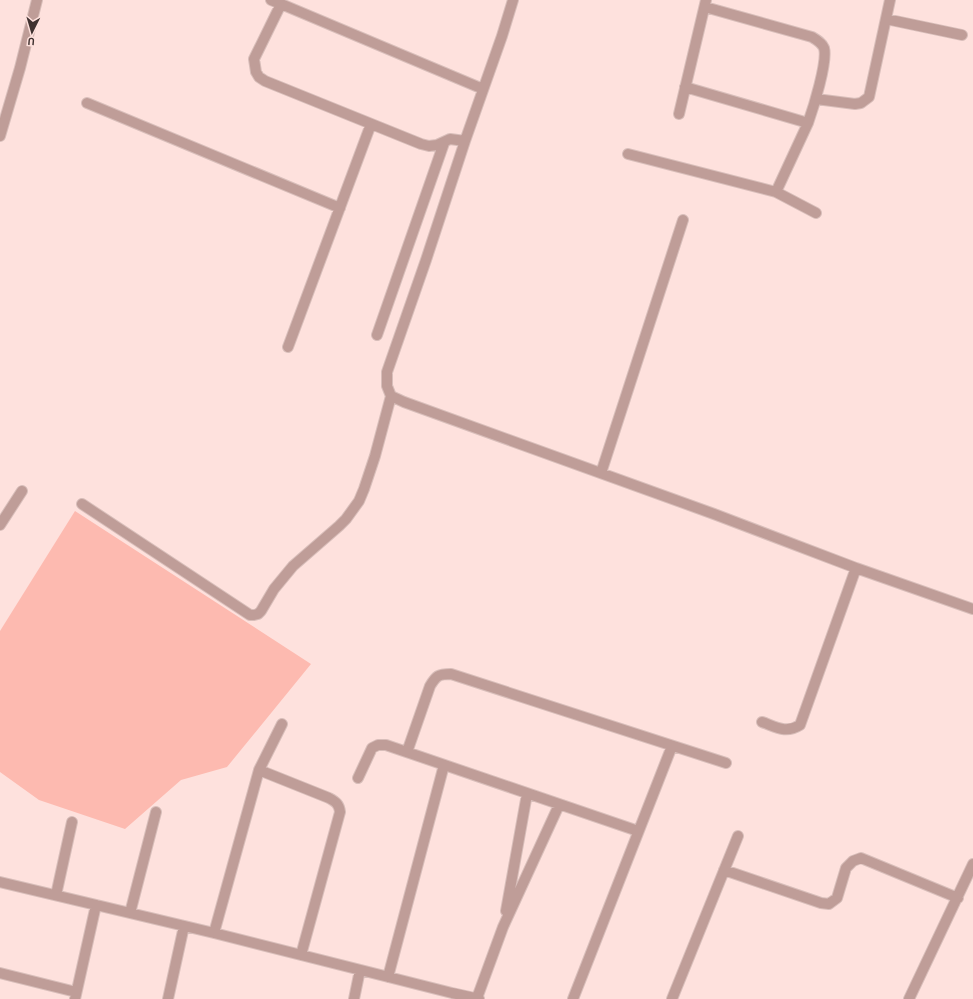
<svg xmlns="http://www.w3.org/2000/svg" width="973" height="999" viewBox="0 0 973 999" font-family="'Alegreya Sans',sans-serif">
<style>
.green{fill:#fdbab0}
.lines{fill:none;stroke-linecap:round;stroke-linejoin:round}
.street-casing{stroke:#d8beba;stroke-width:12}
.street{stroke:#bf9d98;stroke-width:10}
</style>
<rect width="100%" height="100%" fill="#fee1dd"/>
<path class="green" d="M75,511L311,664L227,767L181,780L125,829L39,800L0,772V631Z"/>
<g class="lines">
<defs>
<path id="street" d="M271,0L281,4
M705,7L812,37C817,40 822,43 824,48C828,61 813,109 808,123
M886,19L962,35
M685,87L808,123L776,192
M816,99L855,104L861,103L869,97L890,0
M87,103L340,208
M679,114L706,0
M0,136L20,68L37,0
M465,141L450,139L437,145L429,146L421,144L265,81L259,77L256,72L254,59L281,4L483,89
M628,154L776,192L816,213
M377,335L444,143
M288,347L371,124
M391,396L404,402L714,514L856,568L973,609
M601,473L683,220
M82,504L250,615H254L258,614L261,611L274,589L293,566L339,526L346,519L359,501L364,489L375,456L391,396L387,386V372L426,260L465,141L502,36L513,0
M0,525L22,491
M762,722C776,727 786,734 800,725L856,568
M407,752L430,686C436,676 438,674 451,674L726,763
M259,770L329,798C336,802 339,804 340,812L301,955
M358,778L372,748L378,745H386L638,831
M724,870L821,903L829,904L837,898L846,868L853,861L861,858L958,898
M0,882L214,933L452,993L479,999
M56,895L72,822
M506,911L527,794
M130,913L156,812
M214,933L259,770L282,724
M0,973L76,992
M388,977L444,765
M477,998L503,927L559,805
M75,999L96,905
M168,999L184,926
M354,999L360,970
M573,999L672,746
M672,999L738,836
M909,999L973,864"/>
</defs>
<use href="#street" class="street-casing"/>
<use href="#street" class="street"/>
</g>
<g transform="translate(32 32) rotate(185)" stroke="#fee1dd" stroke-width="3" paint-order="stroke">
<path d="M0-3L7 15L0 10L-7 15Z" fill="#3f312f"/>
<text y="-6" font-size="11" font-weight="bold" text-anchor="middle" fill="#3f312f">U</text>
</g>
</svg>
